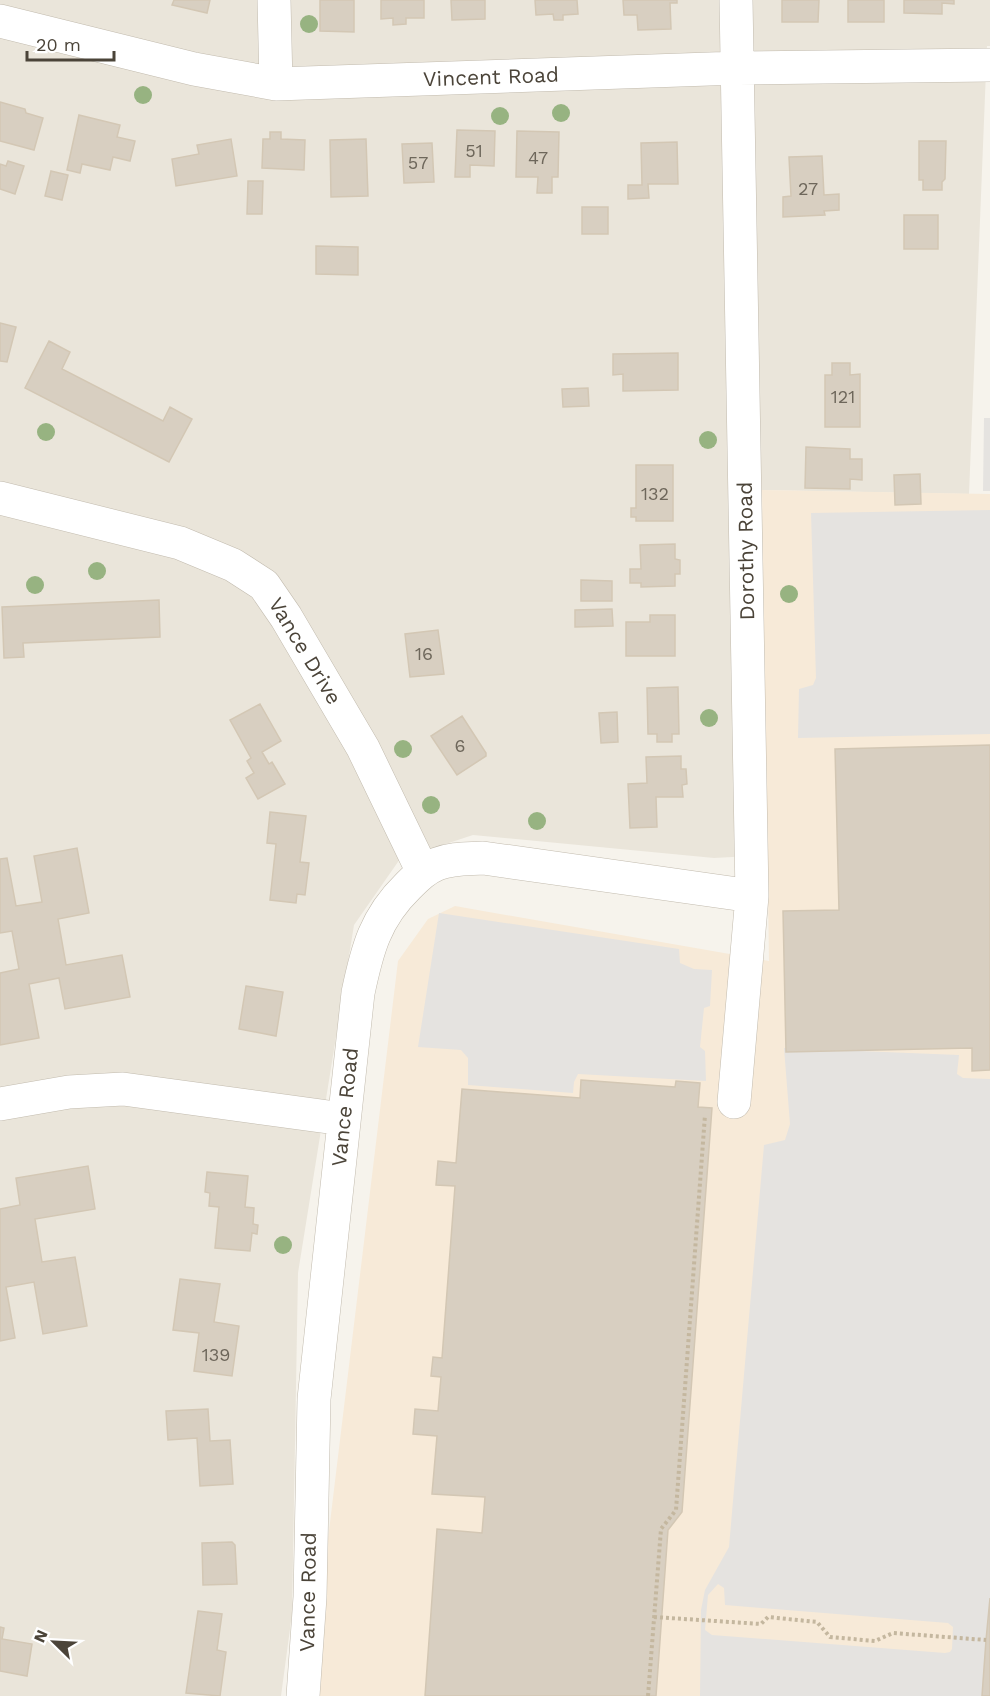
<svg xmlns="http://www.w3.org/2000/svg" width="990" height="1696" viewBox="0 0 990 1696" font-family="'Work Sans',sans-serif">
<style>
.residential{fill:#eae5da}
.commercial{fill:#f7ead8}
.parking{fill:#e5e3e0;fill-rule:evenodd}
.building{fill:#d8cfc1;stroke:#d3c7b4;stroke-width:1.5}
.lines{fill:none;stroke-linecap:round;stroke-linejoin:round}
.minor-casing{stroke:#c2bbae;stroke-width:34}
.path{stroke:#c4b79f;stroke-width:4;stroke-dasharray:3 3;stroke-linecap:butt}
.minor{stroke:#fff;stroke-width:33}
.tree{fill:#97b381}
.labels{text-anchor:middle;stroke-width:4.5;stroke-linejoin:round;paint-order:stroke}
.number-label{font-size:18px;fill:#6e675b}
.street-label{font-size:21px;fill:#4b4439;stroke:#fff}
</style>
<rect width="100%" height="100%" fill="#f6f3ec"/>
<path class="residential" d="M0,0H990V46H987L969,494L762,490L768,855L714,858L473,835L400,859L354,925L298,1273L292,1614L281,1696H0Z"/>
<path class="commercial" d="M762,490L990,494V1696H309L398,961L428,919L455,906L769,961Z"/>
<path class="parking" d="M984,418H990V491H983Z
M990,510V734L798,738L799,689L813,685L816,678L811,513Z
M439,913L679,949L680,963L694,969L712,970L710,1006L704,1008L700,1047L705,1051L706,1081L578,1074L574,1082L573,1093L468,1085V1058L461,1050L418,1047Z
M784,1048L959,1055L957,1074L963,1078L990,1079V1598L982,1696H700L701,1610L705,1590L729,1547L764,1145L785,1140L790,1124ZM718,1584L724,1588L725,1605L948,1623L953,1627L952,1649L950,1652L945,1653L712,1635L705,1630L708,1595Z"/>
<path class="building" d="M174,0H210L207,13L172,5Z
M320,0H354V32L320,31Z
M381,0H424V18H406V24L393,25V18L381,19Z
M451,0H485V19L452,20Z
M535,0H577L578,14L563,15V20H554L553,14L536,15Z
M623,0H677V3H670L671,29L638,30L637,15H624Z
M782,0H819L818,22H782Z
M848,0H884V22H848Z
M904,0H954V4L942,3V14L904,13Z
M0,102L25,109L26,113L43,118L34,150L0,141Z
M79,115L120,125L117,137L135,141L130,161L113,157L110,170L82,164L80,173L67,170Z
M457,130L495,131L494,166L470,165V177H455Z
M517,131L559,132L558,177H552V193H537L538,177H516Z
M270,132H281V139L305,140L304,170L262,168L263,139H270Z
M231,139L237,176L176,186L172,159L199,154L197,145Z
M366,139L368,196L331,197L330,140Z
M919,141H946L945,179L942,182V190H923V180H919Z
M677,142L678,184H648L649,198L628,199V185H642L641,143Z
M432,143L434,182L404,183L402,144Z
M822,156L824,195L839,194V210L824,211L825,215L783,217V197L791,196L789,157Z
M8,161L24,166L15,194L0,189V164L6,166Z
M51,171L68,175L62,200L45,196Z
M248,181H263L262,214H247Z
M582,207H608V234H582Z
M904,215H938V249H904Z
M316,246L358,247V275L316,274Z
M0,323L16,327L7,362L0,361Z
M49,341L70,352L62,369L163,421L170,407L192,419L169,462L25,388Z
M678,353V390L623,391V374L613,375V354Z
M832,363H850V375L860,374V427H825V375H832Z
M588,388L589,406L563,407L562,389Z
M806,447L850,449V459H862V480L850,479V489L805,488Z
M636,465H673V521H636V517H631V508H636Z
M920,474L921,504L895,505L894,475Z
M675,544V559L680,560V574H675V586L641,587V583H630V569H641L640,545Z
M581,580L612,581V601H581Z
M159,600L160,637L23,643L24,657L4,658L2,607Z
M612,609L613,626L575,627V610Z
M650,615H675V656H626V622H650Z
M438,630L444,674L410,677L405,634Z
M678,687L679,734H672V742H657V734H648L647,688Z
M260,704L281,741L262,752L269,764L272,762L285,784L258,799L246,778L254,773L247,761L251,758L230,720Z
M617,712L618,742L601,743L599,713Z
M462,716L486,753V756L457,775L431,736Z
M990,745V1070L972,1071V1048L786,1052L783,911L839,910L835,749Z
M681,756V769H686L687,784L682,785L683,797H656L657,827L630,828L628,784L647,783L646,757Z
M270,812L306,816L300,862L309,863L305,895L297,894L296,903L270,900L276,844L267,843Z
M77,848L89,913L58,919L66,965L122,955L130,997L65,1009L59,978L29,984L39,1038L0,1045V973L19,969L12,931L0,933V859L7,858L16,906L42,902L34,856Z
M246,986L283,992L276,1036L239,1029Z
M581,1080L675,1087L676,1081L700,1083L698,1107L712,1108L682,1512L668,1530L656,1696H425L437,1529L482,1533L485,1497L432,1494L437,1436L413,1434L415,1409L438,1411L441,1377L431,1376L433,1357L442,1358L455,1186L436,1185L438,1161L456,1163L462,1089L580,1098Z
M88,1166L95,1209L35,1219L42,1262L75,1257L87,1326L43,1334L34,1282L6,1287L15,1338L0,1341V1209L20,1205L16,1178Z
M207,1172L248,1176L245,1207L254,1208L253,1224L258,1225L257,1234L252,1233L250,1251L215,1248L219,1207L209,1206L210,1193L205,1192Z
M180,1279L220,1284L214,1322L239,1326L232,1376L194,1371L199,1333L173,1330Z
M208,1409L210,1441L230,1440L233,1484L200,1486L197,1438L168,1440L166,1411Z
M232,1542L235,1545L237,1584L203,1585L202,1543Z
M990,1598V1696H982L986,1640Z
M198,1611L222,1614L217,1650L226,1652L220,1696L186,1693Z
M0,1627L4,1628L2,1639L32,1644L27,1676L0,1671Z"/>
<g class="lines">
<defs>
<path id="minor" d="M274,0L276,84
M0,21L194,69L276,84L738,68L990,65
M0,498L180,543L233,565L264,585L286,617L363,748L423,872
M734,1102L752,896L736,0
M0,1104L69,1092L123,1089L343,1119
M303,1696L310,1597L314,1399L358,993C367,950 375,918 408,886C417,877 425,869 437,864C452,858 468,859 483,858L752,896"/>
</defs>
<use href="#minor" class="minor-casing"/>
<path class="path" d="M654,1617L761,1624L768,1617L817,1622L830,1637L875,1641L893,1633L986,1640
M648,1696L661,1529L676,1510L705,1115"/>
<use href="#minor" class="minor"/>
</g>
<g class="tree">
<circle cx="309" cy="24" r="9"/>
<circle cx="143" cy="95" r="9"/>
<circle cx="561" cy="113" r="9"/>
<circle cx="500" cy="116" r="9"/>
<circle cx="46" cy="432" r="9"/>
<circle cx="708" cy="440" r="9"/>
<circle cx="97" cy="571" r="9"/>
<circle cx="35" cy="585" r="9"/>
<circle cx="789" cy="594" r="9"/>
<circle cx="709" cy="718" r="9"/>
<circle cx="403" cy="749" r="9"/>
<circle cx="431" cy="805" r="9"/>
<circle cx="537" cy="821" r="9"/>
<circle cx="283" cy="1245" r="9"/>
</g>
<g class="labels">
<g class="number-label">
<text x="474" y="157">51</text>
<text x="538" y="164">47</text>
<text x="418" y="169">57</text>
<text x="808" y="195">27</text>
<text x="843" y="403">121</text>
<text x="655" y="500">132</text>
<text x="424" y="660">16</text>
<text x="460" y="752">6</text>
<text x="216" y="1361">139</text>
</g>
<g class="street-label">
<text transform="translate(491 77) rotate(-2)" y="7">Vincent Road</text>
<text transform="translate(746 551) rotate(-91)" y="7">Dorothy Road</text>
<text transform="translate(305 651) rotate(59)" y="7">Vance Drive</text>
<text transform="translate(345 1107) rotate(-84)" y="7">Vance Road</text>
<text transform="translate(308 1592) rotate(-89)" y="7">Vance Road</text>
</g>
</g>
<g transform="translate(54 1642) rotate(294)" stroke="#ffffff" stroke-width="4.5" paint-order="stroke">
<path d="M0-4.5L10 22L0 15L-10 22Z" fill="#4b4439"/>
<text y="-9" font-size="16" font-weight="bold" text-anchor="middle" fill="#4b4439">N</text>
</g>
<path d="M27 51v9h87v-9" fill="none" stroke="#4b4439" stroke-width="3"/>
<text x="36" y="51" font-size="18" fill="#4b4439" stroke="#ffffff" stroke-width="4.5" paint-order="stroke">20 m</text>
</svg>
